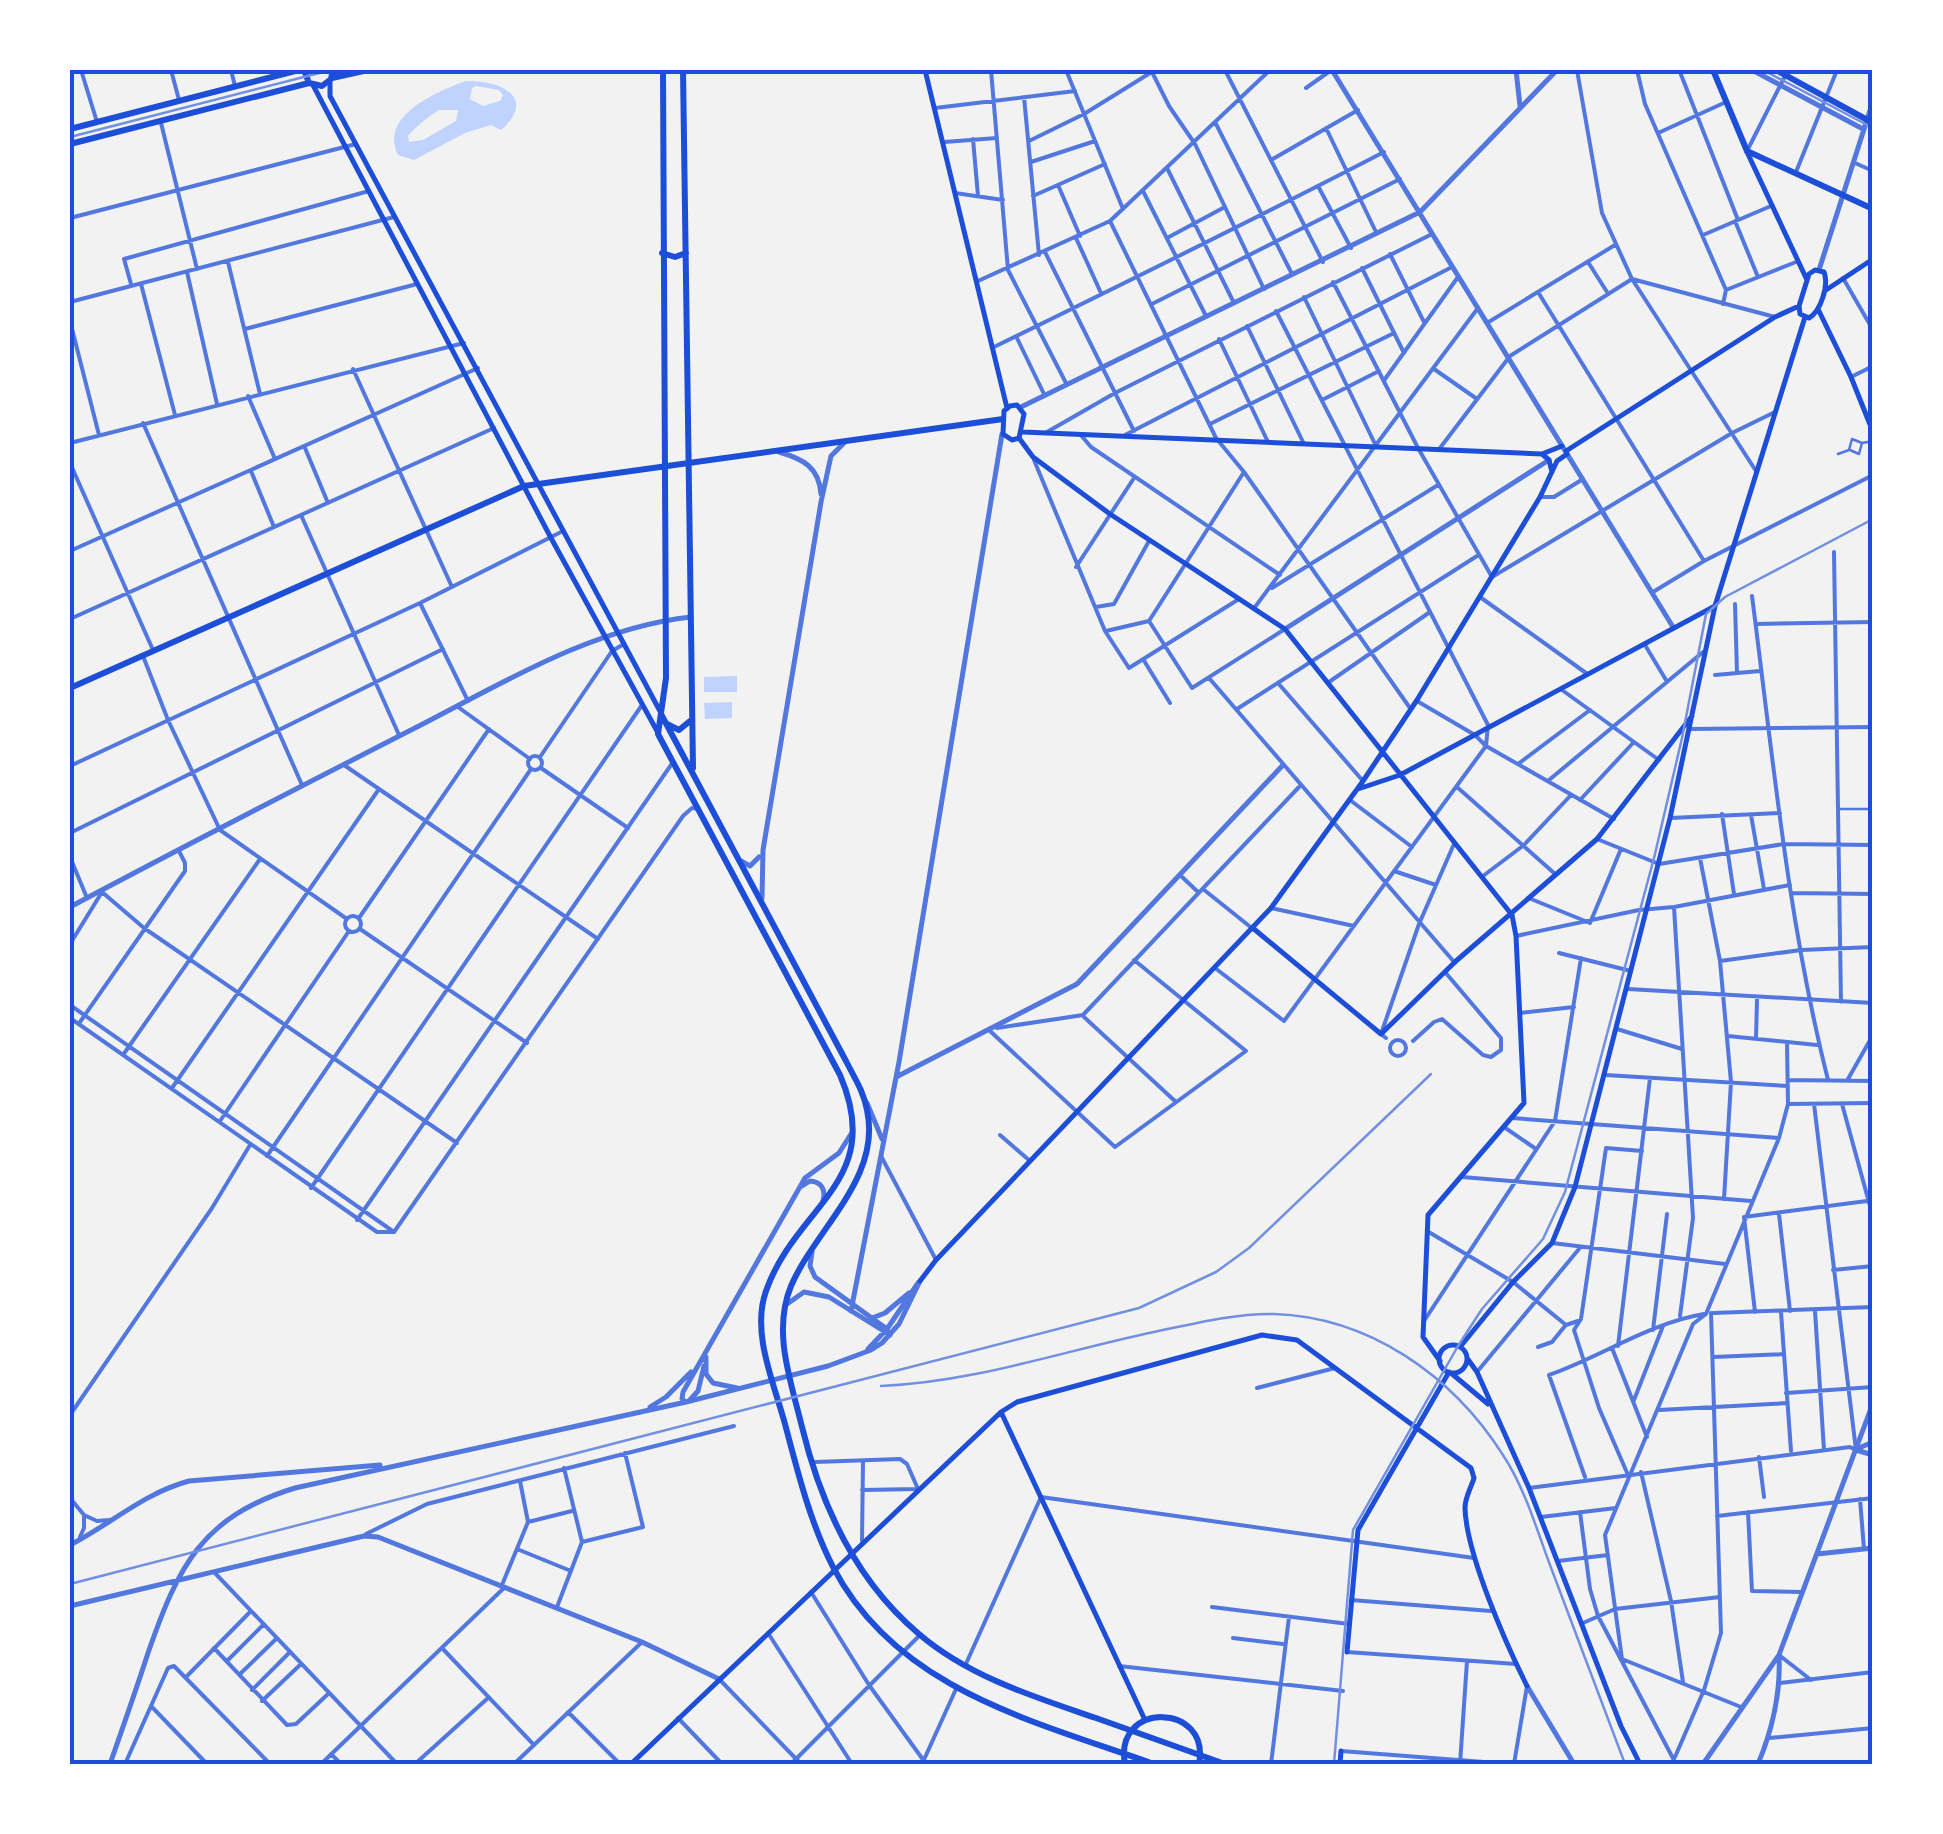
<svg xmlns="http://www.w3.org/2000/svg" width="1943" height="1834" viewBox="0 0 1943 1834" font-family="Raleway,sans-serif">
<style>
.water{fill:#bfd3fe;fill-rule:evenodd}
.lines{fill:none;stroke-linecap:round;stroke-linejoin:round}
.pedestrian{stroke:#5277de;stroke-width:2.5}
.minor{stroke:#5277de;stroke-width:4}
.tertiary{stroke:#5277de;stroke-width:5}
.secondary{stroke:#1d4ed8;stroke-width:5}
.primary{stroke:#1d4ed8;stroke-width:6}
.tram{stroke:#7290e2;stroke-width:2.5}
.rail{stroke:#7290e2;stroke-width:2.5}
.neatline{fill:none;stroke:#1d4ed8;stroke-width:4}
</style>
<rect width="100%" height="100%" fill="#f2f2f2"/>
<path class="water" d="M466,81C500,80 538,97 501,130L491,125L465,133L414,160L398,155C378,116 438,91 466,81ZM476,86L499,90L503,95L500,101L483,106L470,99L472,88ZM439,110H458L456,121L423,140L409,142L408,136C416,126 428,117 439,110Z
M737,676V692H704V677Z
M732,702V718L705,719L704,703Z"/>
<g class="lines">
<path class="pedestrian" d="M1850,450L1859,454L1862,443
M1838,454L1849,450L1852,439L1862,443L1873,441
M1840,809H1873"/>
<path class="minor" d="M81,70L97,122
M171,70L179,100
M231,70L235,86
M991,70L1008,270L1066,383
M1066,70L1123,209
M1151,70L1169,106L1195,144L1264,289
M1225,70L1323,262
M1577,70L1602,213L1632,279L1756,471
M1637,70L1645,104L1726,290
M1677,70L1680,72L1738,220
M1306,88L1330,71
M1024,97L1039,255
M935,108L1075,91
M1215,122L1292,274
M161,123L197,269
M1326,128L1376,232
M1658,133L1726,102
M973,139L978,196
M1029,141L1084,114L1155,70
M944,142L997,138
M1747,151L1788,70
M1271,160L1358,110
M1031,162L1095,141
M1855,163L1873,171
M1167,168L1234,303
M1796,172L1837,70
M1058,185L1080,236
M1318,186L1351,248
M1143,191L1206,316
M955,193L1003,200
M1033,196L1105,164
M70,218L356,144
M1110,221L1216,438L1244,472L1410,708
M1735,221L1758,277
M1703,235L1771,206
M1076,238L1101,293
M1167,238L1223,208
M1045,252L1134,431
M1390,254L1424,322
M228,262L260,394
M1588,262L1607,292
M1362,268L1404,353
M187,272L217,404
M1843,278L1873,330
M978,281L1110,221L1270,70
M1333,282L1418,448L1492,577L1732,433L1775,412
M131,284L124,259L369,191
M141,284L175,415
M1538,292L1704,561
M1304,297L1376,446
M70,302L394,217
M1152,304L1400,179
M1723,304L1726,290L1796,262
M70,321L99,435
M1487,323L1615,245
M1247,326L1303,442
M245,329L417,284
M1016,336L1044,394
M1219,339L1267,440
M994,347C1125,283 1255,219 1384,152
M353,369L452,587
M1434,369L1477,399
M1851,377L1873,366
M1385,379L1458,277
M248,396L275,459
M1322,400L1379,371
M143,423L302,785
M1210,424L1394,333
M1047,432L1115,393L1432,234
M1080,434L1091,447L1280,575
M1125,435L1452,267
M70,443L464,343
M305,448L328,503
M1440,448L1510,356L1632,279L1775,317
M1034,460L1105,631L1129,668L1239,599
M70,463L153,650
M251,471L274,527
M1540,497H1554L1583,479
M301,515L399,735
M70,551L478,368
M1834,552L1841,1002
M1076,567L1134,478
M1272,588L1438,485
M1653,592L1704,561L1873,475
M1752,596C1773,758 1788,922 1828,1080
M1480,597L1586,673
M420,603L468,701
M1735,604L1737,673
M1096,607L1114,604L1149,541
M1255,607L1478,308
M70,619L494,428
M1149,621L1192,688L1285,629
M1756,624L1873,622
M1106,631L1149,621L1244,472
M1645,645L1666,680
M143,656L168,720L220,830L347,919
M1143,659L1170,703
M1715,675L1760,671
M1209,678L1455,963
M1329,682L1430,612
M1278,683L1363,781
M1562,690L1659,760
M1417,701L1475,735L1486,746L1614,819
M458,707L530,759
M1237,709L1477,556
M1690,729L1873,727
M528 763a7 7 0 1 1 14 0a7 7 0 1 1-14 0Z
M540,757L612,651L624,644
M1518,764L1590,710
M344,765L598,939
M70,766L420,603L563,531
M541,768L628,828
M1549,780L1703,652
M1457,787L1554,873
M1350,800L1412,847
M1580,800L1634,742
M1722,814L1734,894
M1751,815L1764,889
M1670,818L1780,813
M70,833L443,649
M1597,839L1659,864L1784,844L1873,845
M70,857L87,898
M1700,858L1720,961L1731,1082L1724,1199
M1394,871L1436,885
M1180,875L1198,892
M1483,876L1524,845L1571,795
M1203,889L1253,929
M1792,893L1873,894
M1531,899L1590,923L1621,849
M1674,907L1693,1218L1680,1316
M1271,908L1354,926
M345 924a8 8 0 1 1 16 0a8 8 0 1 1-16 0Z
M359,918L489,729
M360,929L527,1043
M1516,936L1639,910L1674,907L1790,885
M70,944L102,892L144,928L457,1143
M1559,953L1631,971
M1720,961L1801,950L1873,947
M1215,968L1284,1021L1486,746L1488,725L1276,311
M1628,989L1873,1003
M70,1005L394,1232
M1520,1013L1574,1007
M1083,1015L1299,787
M1084,1017L1176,1102
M70,1018L377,1232H394
M80,1022L185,871V863L179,851
M997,1028L1083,1015
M1617,1029L1682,1049
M990,1031L1115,1147L1246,1051L1134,960
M1728,1036L1817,1045
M1386,1038L1381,1034L1419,924L1454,844
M1756,1039L1757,999
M1390 1048a8 8 0 1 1 16 0a8 8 0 1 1-16 0Z
M1413,1041L1434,1022L1442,1019L1483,1055L1491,1057L1501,1050V1038L1445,972
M123,1055L260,859
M1605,1075L1788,1086
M1848,1079L1873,1035
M1788,1080L1873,1081
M172,1088L379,789
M1788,1104L1873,1103
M1842,1104L1873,1217
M1512,1118L1779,1138
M220,1121L349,931
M1504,1127L1536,1149
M1000,1135L1030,1161
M267,1156L531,769
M881,1156L935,1258
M1462,1177L1751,1201
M311,1188L642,705
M1779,1214L1790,1311
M357,1220L673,762
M1427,1231L1513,1282L1566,1325L1578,1321
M394,1232L683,816L692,808L699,809
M1552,1243L1725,1264
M1833,1270L1873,1266
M1815,1311L1824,1450
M1755,1312L1744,1217L1867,1201
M1781,1312L1791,1451
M1713,1313L1873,1307
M1424,1321L1555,1121L1581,958
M1653,1330L1667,1214
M1618,1346L1650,1078
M1538,1347L1552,1342L1565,1326
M1612,1348L1647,1437
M1713,1357L1784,1354
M1477,1372L1579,1249
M1257,1388L1335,1368
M1786,1393L1873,1387
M1634,1400L1663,1326
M1659,1410L1787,1403
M70,1415L212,1208L250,1145
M1759,1457L1764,1497
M815,1462L900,1459L907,1464L918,1489L862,1490
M1641,1472L1671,1601L1683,1682
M1628,1475L1599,1408L1574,1330L1581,1319L1606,1148L1642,1151
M1585,1477L1549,1375C1601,1357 1649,1323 1704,1314
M1529,1488L1850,1447L1856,1450L1814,1104
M70,1498L84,1515
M1860,1499L1864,1549
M1580,1512L1590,1589L1598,1616L1676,1764
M1748,1512L1752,1591L1802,1592
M1717,1516L1873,1498
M1541,1517L1616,1508
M528,1522L572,1511
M366,1534L427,1504L734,1426
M80,1537L84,1528V1515L97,1521L110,1520
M862,1541L863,1461
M582,1542L643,1527L625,1453
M517,1549L571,1571
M1558,1561L1608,1555
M214,1572L397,1764
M502,1585L528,1522L520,1481
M811,1592L869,1685L924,1761
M1351,1600L1491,1611
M557,1607L582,1542L564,1468
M1212,1607L1349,1624
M1583,1623L1615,1609L1720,1597
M768,1633L852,1764
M1233,1638L1283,1644
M214,1648L287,1725L296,1724L328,1694
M442,1648L534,1745
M1347,1652L1516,1664
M1779,1655L1811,1680
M1622,1659L1605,1535L1693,1324L1706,1314L1779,1138L1788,1104L1787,1043
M1622,1659L1741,1707
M227,1661L263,1625
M965,1666L1041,1497L1474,1558
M1119,1666L1343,1691
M240,1674L276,1639
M187,1676L250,1612
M721,1681L801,1764
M1780,1683L1873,1672
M252,1690L290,1652
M262,1701L301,1664
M151,1706L207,1764
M568,1712L620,1764
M678,1718L722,1764
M1769,1738L1873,1728
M1341,1751L1510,1764
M331,1754L341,1764
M1675,1757L1704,1690L1721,1633L1711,1313
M125,1764L168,1668L174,1666L270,1764
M321,1764L505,1587
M415,1764L488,1698
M514,1764L641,1643
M791,1764L920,1635
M922,1764L956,1689
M1271,1764L1289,1617
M1460,1764L1467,1661
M1514,1764L1527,1686"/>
<path class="tertiary" d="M1332,70L1673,627
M1516,70L1520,106
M1752,70L1863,129
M1819,270L1873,101
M1021,407L1420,212L1557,70
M779,452C803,459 819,467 821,494
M1285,629L1549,460
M741,861L750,866L759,857
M762,898L763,850L821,502L831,456L844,443
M70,907C182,847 296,789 409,731C498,686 590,628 691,617
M898,1076L1077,984L1283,765
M867,1103L882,1139
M802,1186L810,1181C822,1182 826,1190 823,1201
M812,1252L810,1266L815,1277L887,1329L890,1335
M787,1304L804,1292L829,1297L890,1335
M851,1311L899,1062L1002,434
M872,1318L885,1313L909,1293
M868,1349L887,1329L918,1283
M706,1357V1374L713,1383L737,1388
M689,1401L698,1391L704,1366
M686,1402L682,1399L683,1392L805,1178L839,1153L851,1134
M650,1407L666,1397L691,1372
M1859,1448L1873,1442
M1856,1450L1873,1455
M70,1545C111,1524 144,1493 189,1481L380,1465
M1817,1554L1873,1548
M70,1606L364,1536L378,1537L642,1642L719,1679
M1527,1686L1574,1764
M110,1764C123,1727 136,1690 148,1653C178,1567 201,1517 295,1488L686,1402L828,1366L871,1350L882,1343L899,1324L920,1281
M1703,1764L1779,1655L1873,1403
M1758,1764C1773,1728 1781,1694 1779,1655"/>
<path class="secondary" d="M925,70L1007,408
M330,81V96L661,713
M313,85L551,538L657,731
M1747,152L1807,280
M1815,270L1824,272C1829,285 1821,311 1809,318L1800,314L1799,306L1809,274Z
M1826,290L1873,259
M1818,309L1851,377L1873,432
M1017,405L1024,414L1019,438L1012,440L1003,434L1004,411L1010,406Z
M1023,432L1542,454L1549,460L1552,472
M1019,438L1033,457L1110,514L1285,629L1512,915L1516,936L1524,1103L1428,1215L1423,1337L1440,1361
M1566,451L1775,317L1799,306
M1542,454L1562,446
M1358,789L1400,775L1715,606
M1254,929L1381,1034L1456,961L1597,839L1692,716
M920,1281L936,1260L1271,908L1363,781L1417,700L1540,497L1557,461L1567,454
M1439 1359a14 14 0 1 1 28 0a14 14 0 1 1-28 0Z
M1460,1347L1513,1282L1552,1243L1575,1187L1670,818L1715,606L1805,317
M1467,1358L1477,1372L1529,1488L1621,1726L1640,1764
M1451,1373L1488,1404
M1001,1412L1145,1720
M1347,1652L1358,1530L1449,1372
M631,1764L1001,1412L1017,1402L1262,1335L1297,1340L1471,1468L1474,1478C1471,1488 1465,1497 1465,1508C1466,1553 1506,1644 1527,1686
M1340,1764L1341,1751"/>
<path class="primary" d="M304,70L309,83
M663,70L666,678L658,734L840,1075C886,1182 796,1205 766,1291C751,1333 774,1383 785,1424C798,1473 810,1522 833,1567C897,1690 1034,1721 1154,1764
M683,70L693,768
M1713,70L1747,151L1873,209
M1776,70L1873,123
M332,78L368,70
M70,129L299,70
M70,144L309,83L322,86L331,79L333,70
M662,253L675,257L686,253
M70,688L524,486L1003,419
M661,714L846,1061C854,1077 864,1092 867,1110C882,1178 816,1228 791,1286C772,1332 791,1381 802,1427C821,1505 856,1581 919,1634C969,1677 1035,1697 1096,1718C1139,1733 1182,1749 1225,1764
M667,724L679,730L690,721
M1125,1764C1113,1701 1211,1702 1199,1764"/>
<path class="tram" d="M1763,70L1873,128
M70,137L331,70
M1334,1764L1353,1530L1458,1346L1482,1309L1543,1239L1565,1192L1655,854L1682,738L1706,614L1725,597L1873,519"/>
<path class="rail" d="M881,1386C975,1382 1063,1351 1154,1332C1192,1324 1236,1313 1274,1314C1369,1317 1452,1375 1503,1455C1526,1490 1538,1534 1553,1573C1577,1637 1601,1700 1625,1764
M70,1584L1139,1308L1216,1272L1249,1248L1431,1074"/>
</g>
<rect width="1943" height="1834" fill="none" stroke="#ffffff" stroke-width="145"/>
<rect x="72" y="72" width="1798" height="1690" class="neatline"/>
</svg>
